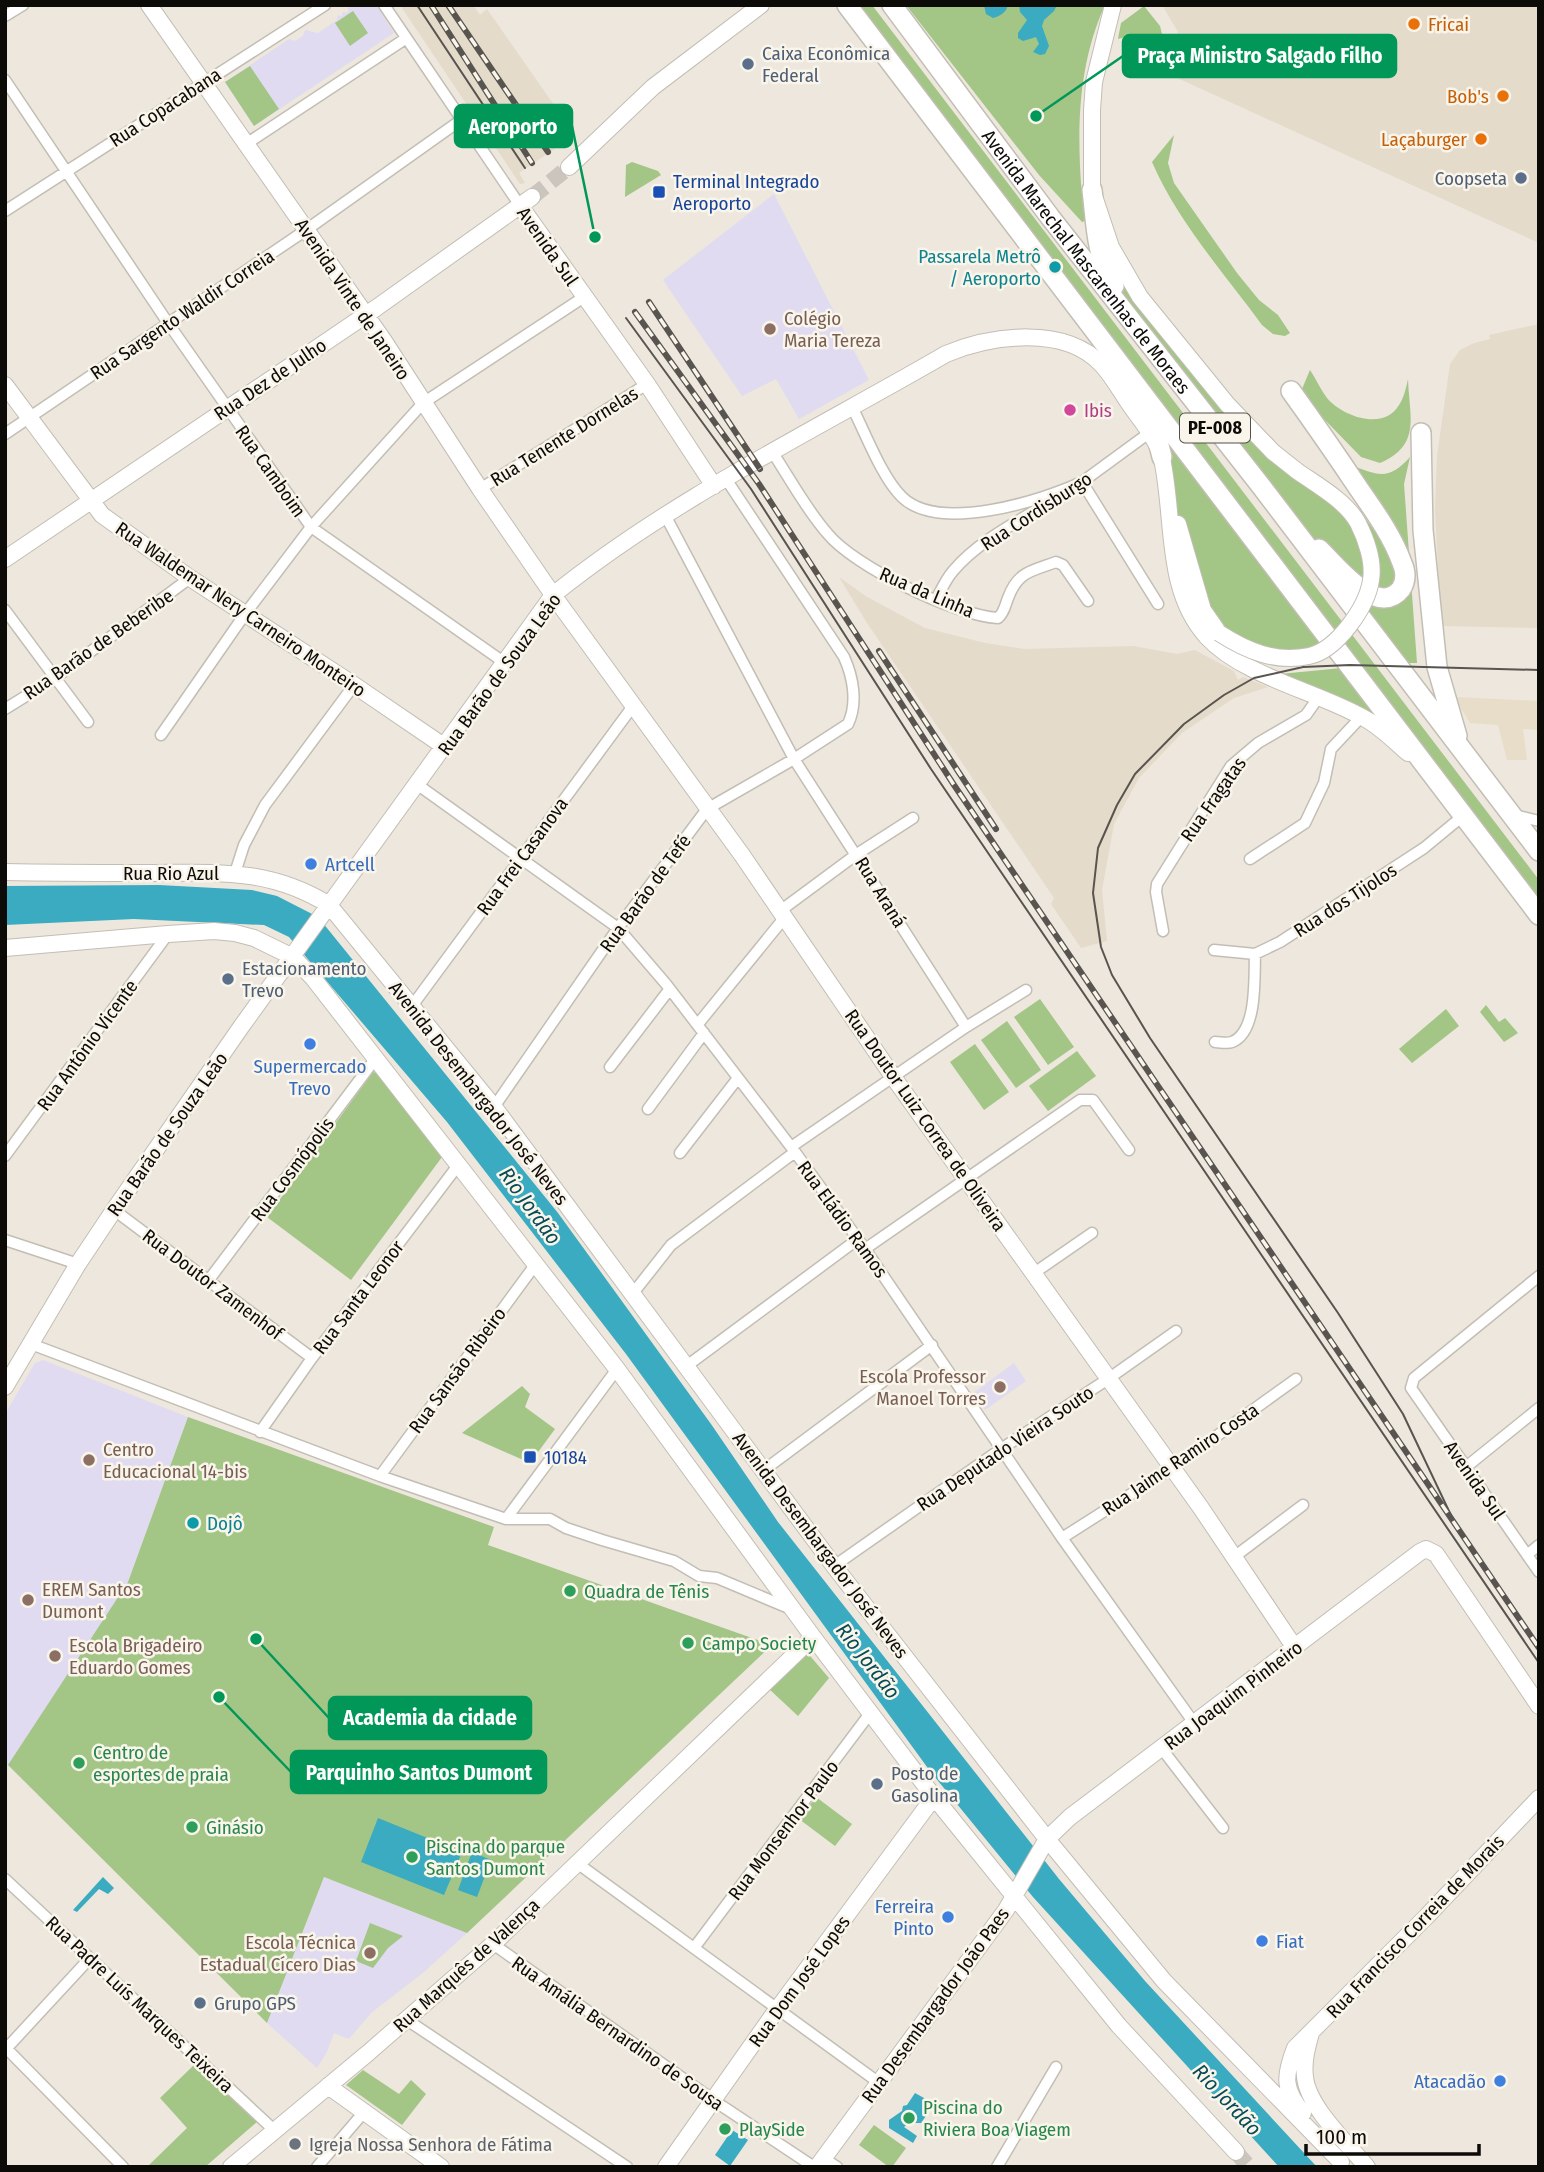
<svg xmlns="http://www.w3.org/2000/svg" width="1544" height="2172" viewBox="0 0 1544 2172" font-family="'Fira Sans Condensed',sans-serif">
<style>
.commercial{fill:#e8ddc8}
.built{fill:#e4dbca}
.education{fill:#e0dbf0}
.green{fill:#a3c586}
.water{fill:#3aabc0}
.lines{fill:none;stroke-linecap:round;stroke-linejoin:round}
.secondary-tunnel{stroke:#cbc6bd;stroke-width:16;stroke-dasharray:16 8;stroke-linecap:butt}
.street-casing{stroke:#c3beb4;stroke-width:13}
.secondary-casing{stroke:#c3beb4;stroke-width:18}
.highway-casing{stroke:#c3beb4;stroke-width:22}
.street{stroke:#fff;stroke-width:10}
.secondary{stroke:#fff;stroke-width:16}
.highway{stroke:#fff;stroke-width:19}
.tram{stroke:#58544f;stroke-width:2}
.rail-casing{stroke:#58544f;stroke-width:6}
.rail{stroke:#faf5ea;stroke-width:3.5;stroke-dasharray:10;stroke-linecap:butt}
.secondary-bridge-casing{stroke:#c3beb4;stroke-width:18;stroke-linecap:butt}
.secondary-bridge{stroke:#fff;stroke-width:16}
.food-dot{fill:#e8710a;stroke:#faf5ea;stroke-width:2.5}
.service-dot{fill:#5c6f8a;stroke:#faf5ea;stroke-width:2.5}
.transit-dot{fill:#1a4fb4;stroke:#faf5ea;stroke-width:2.5}
.culture-dot{fill:#0f9aa8;stroke:#faf5ea;stroke-width:2.5}
.education-dot{fill:#8d6e63;stroke:#faf5ea;stroke-width:2.5}
.hotel-dot{fill:#d1479c;stroke:#faf5ea;stroke-width:2.5}
.shop-dot{fill:#3f7fe0;stroke:#faf5ea;stroke-width:2.5}
.leisure-dot{fill:#2e9e5b;stroke:#faf5ea;stroke-width:2.5}
.worship-dot{fill:#6b7280;stroke:#faf5ea;stroke-width:2.5}
.labels{text-anchor:middle;stroke-width:5;stroke-linejoin:round;paint-order:stroke}
.shield{fill:#faf5ea;stroke:#54514c;stroke-width:2}
.shield-label{font-size:18px;font-weight:bold;fill:#0d0b08}
.food-label{font-size:19px;fill:#c56008;stroke:#faf5ea;text-anchor:end}
.service-label{font-size:19px;fill:#4e5e75;stroke:#faf5ea;text-anchor:start}
.street-label{font-size:19px;fill:#0d0b08;stroke:#faf5ea}
.transit-label{font-size:19px;fill:#164399;stroke:#faf5ea;text-anchor:start}
.culture-label{font-size:19px;fill:#0d838f;stroke:#faf5ea;text-anchor:end}
.education-label{font-size:19px;fill:#785e54;stroke:#faf5ea;text-anchor:start}
.hotel-label{font-size:19px;fill:#b23c85;stroke:#faf5ea;text-anchor:start}
.shop-label{font-size:19px;fill:#366cbe;stroke:#faf5ea;text-anchor:start}
.leisure-label{font-size:19px;fill:#27864d;stroke:#faf5ea;text-anchor:start}
.worship-label{font-size:19px;fill:#5b616d;stroke:#faf5ea;text-anchor:start}
.water-label{font-size:21px;font-style:italic;fill:#074b56;stroke:#faf5ea}
.leader{fill:none;stroke:#019758;stroke-width:2.5}
.callout-dot{fill:#019758;stroke:#faf5ea;stroke-width:2.5}
.callout{fill:#019758;stroke:#019758;stroke-width:2.5}
.callout-label{font-size:21px;text-anchor:middle;font-weight:bold;fill:#fff}
</style>
<rect width="100%" height="100%" fill="#ede7dd"/>
<path class="commercial" d="M1454,697L1539,701V730L1523,729L1527,760H1507L1498,725L1470,723Z"/>
<path class="built" d="M400,5H473L480,15L487,9L575,135L519,173L525,183L520,184Z
M1162,5H1539V243L1162,71L1178,32Z
M1539,324V628L1441,626L1435,510L1437,456L1450,364L1460,350L1474,343L1490,339L1489,335Z
M839,577L867,597L925,628L985,643L1025,649L1133,646L1177,654L1195,650L1234,671L1238,680L1243,677L1268,687L1234,698L1182,733L1139,778L1114,824L1102,890L1107,941L1081,948L1051,904L1054,898L867,623Z"/>
<path class="education" d="M353,5H376L394,33L254,126L225,82L289,39L295,41L303,36L305,30L318,33L337,20L338,15L342,16L343,12L348,13V8Z
M774,194L869,380L799,419L776,379L742,396L663,280Z
M43,1360L188,1417L128,1582L188,1619L8,1765L5,1764V1414L35,1363Z
M1014,1363L1026,1381L985,1410L973,1393Z
M324,1877L467,1933L424,1972L371,2013L349,2039L334,2033L327,2052L317,2068L267,2023Z"/>
<path class="green" d="M853,5H872L1539,880V899Z
M906,5H1105C1079,62 1077,123 1081,184C1082,197 1085,209 1085,221L1082,222L1039,175Z
M1144,6L1160,26L1164,42L1150,46C1140,38 1129,35 1118,39L1121,23Z
M353,11L368,33L350,46L335,23Z
M250,66L279,109L254,126L225,82Z
M1174,135L1168,163L1174,183L1237,273L1259,300L1278,315L1290,333L1285,336L1273,334L1262,325C1224,273 1178,222 1152,162Z
M632,162L658,171L661,175L625,197L626,165Z
M1099,245L1216,402L1355,522L1370,579L1360,596L1149,342L1121,291Z
M1310,370C1316,379 1321,390 1327,398C1343,417 1384,431 1399,405C1404,398 1406,388 1408,379C1409,416 1422,445 1380,463L1361,457L1323,418L1302,389Z
M1150,405L1328,642L1312,652L1285,655L1243,645L1205,609L1182,539Z
M1410,457L1404,484L1417,663H1404L1364,610L1410,574L1356,467C1381,477 1391,478 1410,457Z
M1366,519C1380,540 1422,586 1372,593L1373,549Z
M1342,668L1377,717L1280,674Z
M1040,999L1074,1047L1048,1065L1014,1017Z
M1486,1005L1499,1022L1505,1018L1518,1033L1504,1042L1480,1012Z
M1446,1009L1459,1026L1412,1063L1399,1049Z
M1007,1021L1041,1070L1016,1088L981,1040Z
M975,1044L1009,1092L984,1110L950,1062Z
M1077,1051L1096,1076L1048,1111L1029,1086Z
M373,1072L377,1073L442,1157L351,1280L267,1217Z
M522,1386L530,1394L525,1407L555,1429L530,1463L462,1433Z
M188,1417L494,1527L488,1545L772,1645L467,1933L324,1877L267,2023L8,1765L128,1582Z
M805,1650L829,1678L798,1716L768,1688Z
M816,1797L852,1824L835,1846L799,1819Z
M370,1923L403,1936L388,1948L373,1968L356,1961Z
M195,2064L257,2122L205,2167H147L187,2128L160,2098Z
M363,2070L399,2094L411,2080L426,2094L402,2125L346,2085Z
M874,2125L906,2148L892,2167H889L859,2145Z"/>
<path class="water" d="M984,5H1008C1006,13 1000,16 993,18L986,14Z
M1019,5H1057L1054,11L1044,20L1042,26L1049,46L1045,54L1040,55L1033,52L1039,44L1036,37L1023,41L1018,38V33L1027,20L1020,12Z
M159,885L252,890L277,896L318,917L558,1213L711,1424L778,1522L1059,1879L1145,1981L1317,2167H1279L1033,1897L930,1771L626,1354L447,1122L289,937L264,925L134,919L5,925V886Z
M378,1818L462,1852L444,1895L361,1862Z
M472,1852L491,1860L477,1897L458,1890Z
M103,1877L114,1888L108,1894L99,1889L77,1912L73,1910Z
M915,2093L924,2098L928,2113L921,2123H909L904,2127L917,2136L913,2143L889,2128V2120L902,2111L903,2106L907,2105Z
M732,2130L748,2140L730,2166L715,2155Z"/>
<g class="lines">
<path class="secondary-tunnel" d="M532,197L569,167
M1236,2152L1249,2167"/>
<defs>
<path id="street" d="M384,5L521,207
M5,16L23,5
M5,80L168,323L311,527L505,663
M246,144L405,39
M5,211L325,5
M852,407C865,432 882,478 902,497C939,533 1041,501 1082,482L1158,604
M5,434L306,230L461,120
M773,453C790,479 806,509 827,533C853,566 956,616 998,618C1004,613 1005,606 1008,598C1018,571 1032,571 1056,562L1063,565L1088,601
M1078,485L1149,433
M480,489L647,384
M665,515L794,759L966,1027
M936,600C941,590 946,579 953,571C980,539 1023,519 1058,497
M5,610L88,722
M5,709L55,678L190,578
M161,735L245,614L311,527L423,403L584,297
M418,785L618,928L666,984L795,1152L865,1249L1062,1538L1194,1723
M1514,815L1539,821
M1250,859L1305,823L1324,783L1331,749L1362,716
M235,873L244,845L265,805L354,685
M780,911L857,854L913,818
M1163,931L1156,892L1157,884L1231,766L1258,743L1306,715L1318,698
M1214,950L1255,954L1280,942L1424,848L1464,815
M412,1006L633,706
M698,1024L785,917
M1215,1042C1220,1042 1227,1044 1232,1042C1258,1032 1254,976 1255,954
M610,1067L669,990
M494,1107L618,928L707,809L794,759L848,724C858,703 853,677 844,657L726,479
M648,1109L704,1033
M791,1147L966,1027L1026,990
M680,1153L738,1078
M5,1156L168,934
M114,1210L312,1358
M5,1240L78,1264
M865,1249L1080,1100H1093L1129,1150
M1034,1273L1092,1233
M1539,1276L1414,1378L1411,1388L1539,1572
M208,1281L376,1058
M634,1292L671,1245L795,1152
M31,1344L380,1476L506,1519H550L566,1528L602,1540L674,1561L699,1576L717,1578L791,1609
M688,1365L858,1239
M260,1432L312,1358L459,1164
M1466,1467L1539,1408
M764,1470L932,1345
M380,1476L535,1265
M506,1519L617,1369
M1062,1538L1172,1468L1296,1379
M1527,1555L1539,1545
M1234,1557L1303,1505
M834,1566L1001,1449L1108,1379L1176,1331
M1162,1749L1223,1828
M577,1863L878,2082
M5,1879L274,2130
M493,1944L722,2106L814,2167
M694,1948L871,1712
M407,2020L627,2167
M5,2047L123,2167
M5,2050L90,1958
M823,2158L837,2167
M317,2167L364,2112
M997,2167L1056,2067"/>
<path id="secondary" d="M149,5L384,341L480,489L553,595L742,855L894,1078L1201,1508L1295,1648
M1113,5L1094,82L1092,110V190L1111,247L1140,297L1227,404L1273,452L1297,471
M569,167L653,87L761,5
M521,207L647,384L714,486
M5,385L102,515L190,578L354,685L445,747
M1178,524L1203,610L1219,633
M5,559L376,308L532,197
M5,872C51,873 98,873 144,873C213,873 268,867 329,905L494,1107L834,1566L1047,1839L1164,1981L1341,2162
M5,948L168,934L214,931L235,933L254,938L293,957L313,978L617,1369L813,1637L934,1797L1119,2026L1236,2152
M5,1387L78,1264L114,1210L241,1027L553,595C672,499 815,430 946,354C992,335 1065,325 1102,365C1113,377 1121,392 1130,405C1141,421 1158,440 1162,459C1175,518 1164,590 1207,637C1243,676 1316,691 1362,717C1380,726 1393,740 1408,753
M1311,2033C1307,2047 1303,2062 1305,2077C1308,2107 1347,2143 1367,2167
M328,2086L441,2167
M1303,2113C1283,2089 1284,2076 1295,2048L1427,1916L1539,1798
M231,2167L368,2053L493,1944L813,1637
M666,2167L773,2015L934,1797
M817,2167L1006,1910L1047,1839L1070,1817L1420,1552L1426,1549L1436,1554L1539,1706"/>
<g id="highway">
<path d="M847,5L1539,915"/>
<path id="s1" d="M892,5L1050,217L1261,486L1539,851"/>
<path d="M1092,190C1096,223 1096,256 1114,286"/>
<path d="M1291,391C1314,423 1337,456 1359,489C1375,512 1393,537 1402,563C1406,572 1406,581 1401,589C1377,619 1336,565 1319,549"/>
<path d="M1149,405L1162,457"/>
<path d="M1421,433L1423,530L1437,667L1457,736"/>
</g>
</defs>
<use href="#street" class="street-casing"/>
<use href="#secondary" class="secondary-casing"/>
<use href="#highway" class="highway-casing"/>
<use href="#street" class="street"/>
<use href="#secondary" class="secondary"/>
<use href="#highway" class="highway"/>
<path class="tram" d="M417,5L525,168
M626,318L751,489L931,769L1539,1663
M1458,1530L1403,1414L1338,1313L1150,1038L1112,975L1101,947L1093,893L1098,848L1117,805L1135,774L1184,724L1224,695L1254,678L1303,667L1350,665L1539,670"/>
<defs>
<path id="rail" d="M431,5L532,163
M448,5L548,152
M649,302L760,469
M635,312L759,484L954,785L1539,1648
M879,651L996,829"/>
</defs>
<use href="#rail" class="rail-casing"/>
<use href="#rail" class="rail"/>
<defs>
<path id="secondary-bridge" d="M1219,633C1247,651 1275,663 1309,656C1337,650 1367,607 1371,580C1374,562 1366,539 1358,523C1346,501 1317,485 1297,471"/>
</defs>
<use href="#secondary-bridge" class="secondary-bridge-casing"/>
<use href="#secondary-bridge" class="secondary-bridge"/>
</g>
<g class="food-dot">
<circle cx="1414" cy="24" r="7"/>
<circle cx="1503" cy="96" r="7"/>
<circle cx="1481" cy="139" r="7"/>
</g>
<g class="service-dot">
<circle cx="748" cy="64" r="7"/>
<circle cx="1521" cy="178" r="7"/>
<circle cx="228" cy="979" r="7"/>
<circle cx="877" cy="1784" r="7"/>
<circle cx="200" cy="2003" r="7"/>
</g>
<g class="transit-dot">
<rect x="652" y="185" width="14" height="14" rx="3.5"/>
<rect x="523" y="1450" width="14" height="14" rx="3.5"/>
</g>
<g class="culture-dot">
<circle cx="1055" cy="267" r="7"/>
<circle cx="193" cy="1523" r="7"/>
</g>
<g class="education-dot">
<circle cx="770" cy="329" r="7"/>
<circle cx="1000" cy="1387" r="7"/>
<circle cx="89" cy="1460" r="7"/>
<circle cx="28" cy="1600" r="7"/>
<circle cx="55" cy="1656" r="7"/>
<circle cx="370" cy="1953" r="7"/>
</g>
<circle class="hotel-dot" cx="1070" cy="410" r="7"/>
<g class="shop-dot">
<circle cx="311" cy="864" r="7"/>
<circle cx="310" cy="1044" r="7"/>
<circle cx="948" cy="1917" r="7"/>
<circle cx="1262" cy="1941" r="7"/>
<circle cx="1500" cy="2081" r="7"/>
</g>
<g class="leisure-dot">
<circle cx="570" cy="1591" r="7"/>
<circle cx="688" cy="1643" r="7"/>
<circle cx="79" cy="1763" r="7"/>
<circle cx="192" cy="1827" r="7"/>
<circle cx="412" cy="1857" r="7"/>
<circle cx="909" cy="2118" r="7"/>
<circle cx="725" cy="2129" r="7"/>
</g>
<circle class="worship-dot" cx="295" cy="2144" r="7"/>
<g class="labels">
<rect class="shield" x="1180" y="413.5" width="70" height="29" rx="5"/>
<g class="shield-label">
<text x="1215" y="434">PE-008</text>
</g>
<g class="food-label">
<text x="1428" y="31" text-anchor="start">Fricai</text>
<text x="1489" y="103">Bob's</text>
<text x="1467" y="146">Laçaburger</text>
</g>
<g class="service-label">
<text x="762" y="60">Caixa Econômica<tspan x="762" dy="22">Federal</tspan></text>
<text x="1507" y="185" text-anchor="end">Coopseta</text>
<text x="242" y="975">Estacionamento<tspan x="242" dy="22">Trevo</tspan></text>
<text x="891" y="1780">Posto de<tspan x="891" dy="22">Gasolina</tspan></text>
<text x="214" y="2010">Grupo GPS</text>
</g>
<g class="street-label">
<text transform="translate(165 107) rotate(-33)" y="7">Rua Copacabana</text>
<text transform="translate(548 246) rotate(55)" y="7">Avenida Sul</text>
<text dy="7" stroke="none"><textPath href="#s1" startOffset="322">Avenida Marechal Mascarenhas de Moraes</textPath></text>
<text transform="translate(353 299) rotate(56)" y="7">Avenida Vinte de Janeiro</text>
<text transform="translate(182 314) rotate(-34)" y="7">Rua Sargento Waldir Correia</text>
<text transform="translate(270 379) rotate(-34)" y="7">Rua Dez de Julho</text>
<text transform="translate(564 436) rotate(-32)" y="7">Rua Tenente Dornelas</text>
<text transform="translate(271 471) rotate(55)" y="7">Rua Camboim</text>
<text transform="translate(1036 511) rotate(-33)" y="7">Rua Cordisburgo</text>
<text transform="translate(927 592) rotate(23)" y="7">Rua da Linha</text>
<text transform="translate(241 609) rotate(34)" y="7">Rua Waldemar Nery Carneiro Monteiro</text>
<text transform="translate(98 644) rotate(-35)" y="7">Rua Barão de Beberibe</text>
<text transform="translate(499 674) rotate(-54)" y="7">Rua Barão de Souza Leão</text>
<text transform="translate(1213 799) rotate(-55)" y="7">Rua Fragatas</text>
<text transform="translate(522 856) rotate(-54)" y="7">Rua Frei Casanova</text>
<text x="171" y="880">Rua Rio Azul</text>
<text transform="translate(881 892) rotate(58)" y="7">Rua Araná</text>
<text transform="translate(645 893) rotate(-54)" y="7">Rua Barão de Tefé</text>
<text transform="translate(1345 900) rotate(-33)" y="7">Rua dos Tijolos</text>
<text transform="translate(87 1045) rotate(-54)" y="7">Rua Antônio Vicente</text>
<text transform="translate(479 1093) rotate(52)" y="7">Avenida Desembargador José Neves</text>
<text transform="translate(926 1120) rotate(55)" y="7">Rua Doutor Luiz Correa de Oliveira</text>
<text transform="translate(167 1134) rotate(-55)" y="7">Rua Barão de Souza Leão</text>
<text transform="translate(292 1169) rotate(-53)" y="7">Rua Cosmópolis</text>
<text transform="translate(843 1219) rotate(54)" y="7">Rua Eládio Ramos</text>
<text transform="translate(213 1284) rotate(37)" y="7">Rua Doutor Zamenhof</text>
<text transform="translate(358 1297) rotate(-53)" y="7">Rua Santa Leonor</text>
<text transform="translate(457 1370) rotate(-54)" y="7">Rua Sansão Ribeiro</text>
<text transform="translate(1005 1448) rotate(-34)" y="7">Rua Deputado Vieira Souto</text>
<text transform="translate(1180 1459) rotate(-34)" y="7">Rua Jaime Ramiro Costa</text>
<text transform="translate(1475 1480) rotate(55)" y="7">Avenida Sul</text>
<text transform="translate(821 1545) rotate(53)" y="7">Avenida Desembargador José Neves</text>
<text transform="translate(1233 1695) rotate(-37)" y="7">Rua Joaquim Pinheiro</text>
<text transform="translate(783 1830) rotate(-53)" y="7">Rua Monsenhor Paulo</text>
<text transform="translate(1415 1926) rotate(-46)" y="7">Rua Francisco Correia de Morais</text>
<text transform="translate(466 1965) rotate(-42)" y="7">Rua Marquês de Valença</text>
<text transform="translate(799 1981) rotate(-54)" y="7">Rua Dom José Lopes</text>
<text transform="translate(140 2004) rotate(43)" y="7">Rua Padre Luís Marques Teixeira</text>
<text transform="translate(935 2005) rotate(-54)" y="7">Rua Desembargador João Paes</text>
<text transform="translate(618 2033) rotate(35)" y="7">Rua Amália Bernardino de Sousa</text>
</g>
<g class="transit-label">
<text x="673" y="188">Terminal Integrado<tspan x="673" dy="22">Aeroporto</tspan></text>
<text x="544" y="1464">10184</text>
</g>
<g class="culture-label">
<text x="1041" y="263">Passarela Metrô<tspan x="1041" dy="22">/ Aeroporto</tspan></text>
<text x="207" y="1530" text-anchor="start">Dojô</text>
</g>
<g class="education-label">
<text x="784" y="325">Colégio<tspan x="784" dy="22">Maria Tereza</tspan></text>
<text x="986" y="1383" text-anchor="end">Escola Professor<tspan x="986" dy="22">Manoel Torres</tspan></text>
<text x="103" y="1456">Centro<tspan x="103" dy="22">Educacional 14-bis</tspan></text>
<text x="42" y="1596">EREM Santos<tspan x="42" dy="22">Dumont</tspan></text>
<text x="69" y="1652">Escola Brigadeiro<tspan x="69" dy="22">Eduardo Gomes</tspan></text>
<text x="356" y="1949" text-anchor="end">Escola Técnica<tspan x="356" dy="22">Estadual Cícero Dias</tspan></text>
</g>
<g class="hotel-label">
<text x="1084" y="417">Ibis</text>
</g>
<g class="shop-label">
<text x="325" y="871">Artcell</text>
<text x="310" y="1073" text-anchor="middle">Supermercado<tspan x="310" dy="22">Trevo</tspan></text>
<text x="934" y="1913" text-anchor="end">Ferreira<tspan x="934" dy="22">Pinto</tspan></text>
<text x="1276" y="1948">Fiat</text>
<text x="1486" y="2088" text-anchor="end">Atacadão</text>
</g>
<g class="leisure-label">
<text x="584" y="1598">Quadra de Tênis</text>
<text x="702" y="1650">Campo Society</text>
<text x="93" y="1759">Centro de<tspan x="93" dy="22">esportes de praia</tspan></text>
<text x="206" y="1834">Ginásio</text>
<text x="426" y="1853">Piscina do parque<tspan x="426" dy="22">Santos Dumont</tspan></text>
<text x="923" y="2114">Piscina do<tspan x="923" dy="22">Riviera Boa Viagem</tspan></text>
<text x="739" y="2136">PlaySide</text>
</g>
<g class="worship-label">
<text x="309" y="2151">Igreja Nossa Senhora de Fátima</text>
</g>
<g class="water-label">
<text transform="translate(530 1206) rotate(54)" y="7">Rio Jordão</text>
<text transform="translate(868 1661) rotate(52)" y="7">Rio Jordão</text>
<text transform="translate(1227 2100) rotate(47)" y="7">Rio Jordão</text>
</g>
</g>
<path class="leader" d="M1036 116L1123 56M595 237L572 126M256 1639L329 1718M219 1697L291 1772"/>
<g class="callout-dot">
<circle cx="1036" cy="116" r="7"/>
<circle cx="595" cy="237" r="7"/>
<circle cx="256" cy="1639" r="7"/>
<circle cx="219" cy="1697" r="7"/>
</g>
<g class="callout">
<rect x="1123" y="35" width="273" height="42" rx="7"/>
<rect x="455" y="105" width="117" height="42" rx="7"/>
<rect x="329" y="1697" width="202" height="42" rx="7"/>
<rect x="291" y="1751" width="255" height="42" rx="7"/>
</g>
<g class="callout-label">
<text x="1260" y="63">Praça Ministro Salgado Filho</text>
<text x="513" y="134">Aeroporto</text>
<text x="430" y="1725">Academia da cidade</text>
<text x="419" y="1780">Parquinho Santos Dumont</text>
</g>
<rect width="1544" height="2172" fill="none" stroke="#0d0b08" stroke-width="14"/>
<path d="M1306 2144v10h173v-10" fill="none" stroke="#0d0b08" stroke-width="3.5"/>
<text x="1316" y="2144" font-size="21" fill="#0d0b08" stroke="#faf5ea" stroke-width="5" paint-order="stroke">100 m</text>
</svg>
